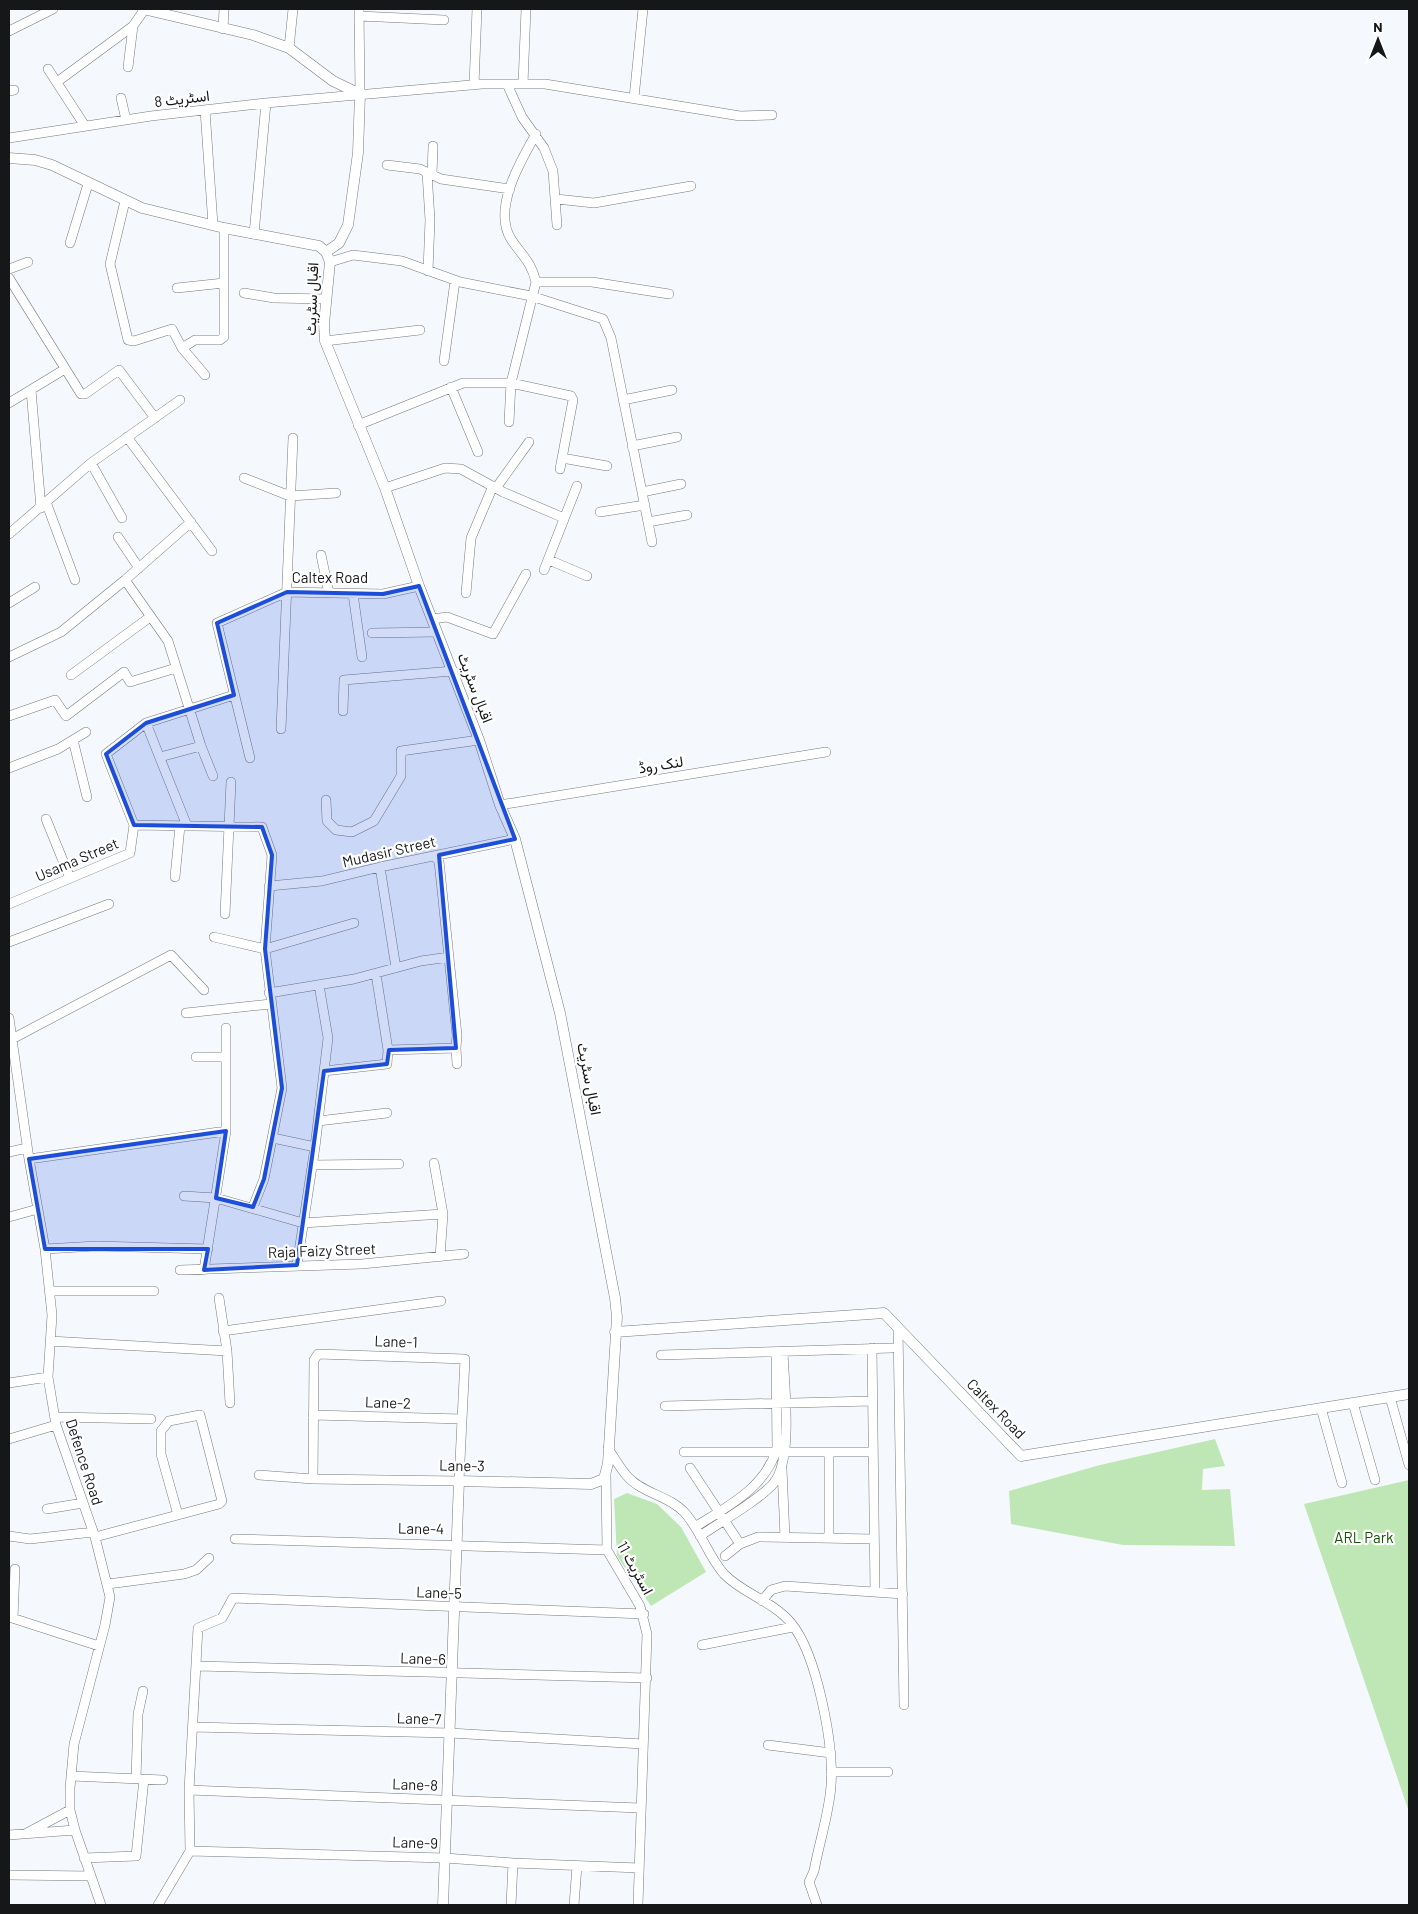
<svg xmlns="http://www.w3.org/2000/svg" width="1418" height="1914" viewBox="0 0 1418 1914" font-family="Barlow,Vazirmatn,sans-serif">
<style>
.green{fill:#bfe7b6}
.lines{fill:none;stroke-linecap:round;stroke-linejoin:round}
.minor-casing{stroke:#76797e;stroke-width:10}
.tertiary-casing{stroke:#76797e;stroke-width:11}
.minor{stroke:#fff;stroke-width:9}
.tertiary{stroke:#fff;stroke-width:10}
.marked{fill:#1d4ed8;fill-opacity:0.2;stroke:#1d4ed8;stroke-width:4;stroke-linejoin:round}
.labels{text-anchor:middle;stroke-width:4.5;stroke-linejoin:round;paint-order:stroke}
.street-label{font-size:15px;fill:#151719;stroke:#fff}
.park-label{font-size:15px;fill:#174f06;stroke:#fff}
</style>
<rect width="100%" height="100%" fill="#f5f9fe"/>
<path class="green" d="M1215,1439L1225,1466L1203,1469L1202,1490L1230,1489L1235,1546L1123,1545L1011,1524L1009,1491L1100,1465Z
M1409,1480V1812L1304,1504Z
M627,1493L657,1504L681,1527L706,1572L651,1606L617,1556L614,1499Z"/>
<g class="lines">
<defs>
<path id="minor" d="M359,9L360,94
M359,16L444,20
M223,29L224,9
M9,31L53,9
M289,48L293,9
M128,67L133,26
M48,69L85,126
M57,82L133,26L144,10
M507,84L522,117L544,148L553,171L557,225
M523,84L526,9
M474,85L477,9
M9,91L14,90
M121,98L126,120
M634,98L643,9
M205,110L213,225
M9,138L151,116L266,103L482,84H545L740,116L772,115
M387,165L420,169L441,179L510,189
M427,173L430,220L428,271
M432,175L433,146
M556,199L594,203L691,186
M125,201L110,264L128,340L134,341L172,329L182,348
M254,234L266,103
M70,243L88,184
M330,262L353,255L402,261L460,282L531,296L603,319L611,338L652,542
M9,269L28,262
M9,278L81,394H85L119,370L155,418
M536,282H592L669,294
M177,288L224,283
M244,293L274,298L326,299
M325,341L420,330
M444,361L455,281
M205,375L182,348L195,340H220L224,337V228
M451,387L478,452
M31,390L41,508
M623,400L672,390
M9,403L65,369
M509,422L511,383L536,282C531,261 522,256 511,239C492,209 521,160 536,134
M358,425L463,383H511L571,396L573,400L560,469
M127,437L212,551
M632,446L677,437
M562,458L607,466
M91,463L122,518
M244,478L290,496L336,493
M385,488L445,468L461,469L503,492L564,518
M496,488L529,442
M642,492L681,484
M46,502L75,580
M600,512L645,505
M648,522L687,515
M9,534L91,463L180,400
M118,537L139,568
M321,555L329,593
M549,560L587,576
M544,570L577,486
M125,580L168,641L201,746L213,776
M466,593L471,538L493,486
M353,594L362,657
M9,603L35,587
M432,619L447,617L493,634L526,574
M372,633L437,632
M9,657L61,632L125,580L191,522
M71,675L150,617
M343,711L344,680L453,671
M9,716L55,700L66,716L124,672L130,682L176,668
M146,723L187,826
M281,729L293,438
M73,740L87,797
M160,757L201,746
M250,758L217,623L287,592L383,594L419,586
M9,768L58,749L86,732
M326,800L327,821L336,830L352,832L374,821L401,776V751L479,740
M500,805L826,752
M46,819L70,878
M134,825L262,827L272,855L265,949L282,1088L264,1179L253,1207
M380,867L396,968
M175,877L180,826
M269,886L322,881L380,867L515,839
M9,904L130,853L134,825L106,754L146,723L234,695
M225,914L231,782
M214,937L265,949L354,923
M9,942L109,904
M269,993L354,979L421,961L449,957
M186,1013L271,1004
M9,1018L29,1159L45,1249L52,1315L48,1377L56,1425L95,1537L110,1597L105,1625L74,1744L70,1788V1810L75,1830L101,1905
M12,1039L171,955L204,990
M456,1048L457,1064
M388,1050L456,1048L457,1035L439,861L434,856
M196,1057H226
M324,1071L387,1064L388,1050L376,974
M318,1121L387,1113
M273,1138L315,1147
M9,1152L27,1148
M29,1159L226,1131
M434,1163L443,1214L440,1257
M312,1165L399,1164
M184,1196L216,1198L303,1223L443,1214
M9,1217L38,1209
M45,1249L96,1246L208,1249
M297,1265L315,1147L328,1038L319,985
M180,1270L362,1264L464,1254
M204,1270L226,1131V1028
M50,1291H154
M219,1298L227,1351
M898,1328L904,1705
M223,1331L441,1301
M50,1341L227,1351L230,1403
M872,1348L875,1592
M661,1355L892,1348
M9,1383L48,1377
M1390,1397L1409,1465
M1353,1403L1375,1480
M665,1406L872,1401
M1321,1408L1342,1483
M313,1415L462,1419
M55,1417L151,1419
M9,1439L56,1425
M608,1449C615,1458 620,1469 628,1477C642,1493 670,1496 685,1513C701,1531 708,1556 724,1574C743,1594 773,1601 791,1623C817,1654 834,1745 831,1786C829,1814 819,1843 814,1871L809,1882L817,1905
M684,1452H873
M829,1452V1538
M690,1468L740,1544
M782,1469L785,1537
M259,1475L313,1479L314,1360L318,1354L465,1359L459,1481L313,1479
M606,1475L607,1550L640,1606L647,1634L638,1905
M47,1509L83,1503
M695,1527C728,1506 764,1489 777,1449L776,1352
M9,1536L30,1539L93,1532
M700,1536C719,1523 759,1500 773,1484C794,1460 784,1384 783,1352
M95,1537L219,1504L222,1501L200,1415L169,1421L161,1431V1454L178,1515
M235,1539L607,1550
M725,1556L740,1544L758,1537L874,1539
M108,1584L184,1574L196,1570L209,1558
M762,1601L771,1590L785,1586L903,1594
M9,1617L99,1646
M13,1618L15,1569
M702,1645L793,1627
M197,1666L647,1678
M193,1727L450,1733L643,1744
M768,1745L831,1753
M831,1772H888
M71,1776L163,1780
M136,1779L138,1714L143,1691
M189,1790L640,1808
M27,1833L70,1810
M9,1835L75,1830
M190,1851L445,1858L513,1863L639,1868
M84,1858L136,1856L144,1779
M9,1875L91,1876
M158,1905L190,1851L189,1790L198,1628L222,1618L233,1598L644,1614
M511,1905L513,1863
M574,1905L577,1866"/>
<path id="tertiary" d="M143,9L253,35L289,48L333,81L360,94L358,153L348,225L339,243L326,252
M9,158L35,160L52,165L142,208L224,228L319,246L326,252L330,262L324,324L325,341L385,488L419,586L479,740L500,805L515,839L560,1013L615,1298L617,1317L608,1463L604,1479L591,1484L459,1481L443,1905
M615,1332L884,1313L1021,1456L1409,1394"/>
</defs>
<use href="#minor" class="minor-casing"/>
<use href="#tertiary" class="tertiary-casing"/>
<use href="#minor" class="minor"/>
<use href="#tertiary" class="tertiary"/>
</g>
<path class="marked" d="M419,586L515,839L439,855L456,1048L389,1050L387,1064L324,1071L297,1265L204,1270L208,1249H45L29,1159L226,1131L216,1198L253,1207L264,1179L282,1088L265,949L272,855L262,827L134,825L106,754L146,723L234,695L217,623L287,592L383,594Z"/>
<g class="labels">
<g class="street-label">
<text transform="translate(182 99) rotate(-7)" y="5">اسٹریٹ 8</text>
<text transform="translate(312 299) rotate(-88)" y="5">اقبال سٹریٹ</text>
<text x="330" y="583">Caltex Road</text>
<text transform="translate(475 688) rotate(69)" y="5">اقبال سٹریٹ</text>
<text transform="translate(661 765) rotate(-9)" y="5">لنک روڈ</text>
<text transform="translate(389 852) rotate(-13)" y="5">Mudasir Street</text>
<text transform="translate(77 860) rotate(-23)" y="5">Usama Street</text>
<text transform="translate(589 1079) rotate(79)" y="5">اقبال سٹریٹ</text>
<text transform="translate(322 1251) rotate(-2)" y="5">Raja Faizy Street</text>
<text transform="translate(396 1342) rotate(2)" y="5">Lane-1</text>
<text transform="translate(388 1403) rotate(2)" y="5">Lane-2</text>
<text transform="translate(996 1409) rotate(46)" y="5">Caltex Road</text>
<text transform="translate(84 1462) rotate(72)" y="5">Defence Road</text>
<text transform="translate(462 1466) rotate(1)" y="5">Lane-3</text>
<text transform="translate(421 1529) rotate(1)" y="5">Lane-4</text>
<text transform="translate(635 1568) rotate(61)" y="5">اسٹریٹ 11</text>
<text transform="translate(439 1593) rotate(2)" y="5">Lane-5</text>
<text transform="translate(423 1659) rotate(2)" y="5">Lane-6</text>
<text transform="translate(419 1719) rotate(2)" y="5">Lane-7</text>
<text transform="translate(415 1785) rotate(2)" y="5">Lane-8</text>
<text transform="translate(415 1843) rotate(2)" y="5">Lane-9</text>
</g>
<g class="park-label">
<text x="1364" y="1543">ARL Park</text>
</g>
</g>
<rect width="1418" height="1914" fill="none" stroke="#151719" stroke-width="20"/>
<g transform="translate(1378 40)" stroke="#ffffff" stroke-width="4" paint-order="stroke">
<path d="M0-4L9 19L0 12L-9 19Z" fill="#151719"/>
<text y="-8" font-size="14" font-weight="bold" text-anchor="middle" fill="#151719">N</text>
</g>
</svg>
